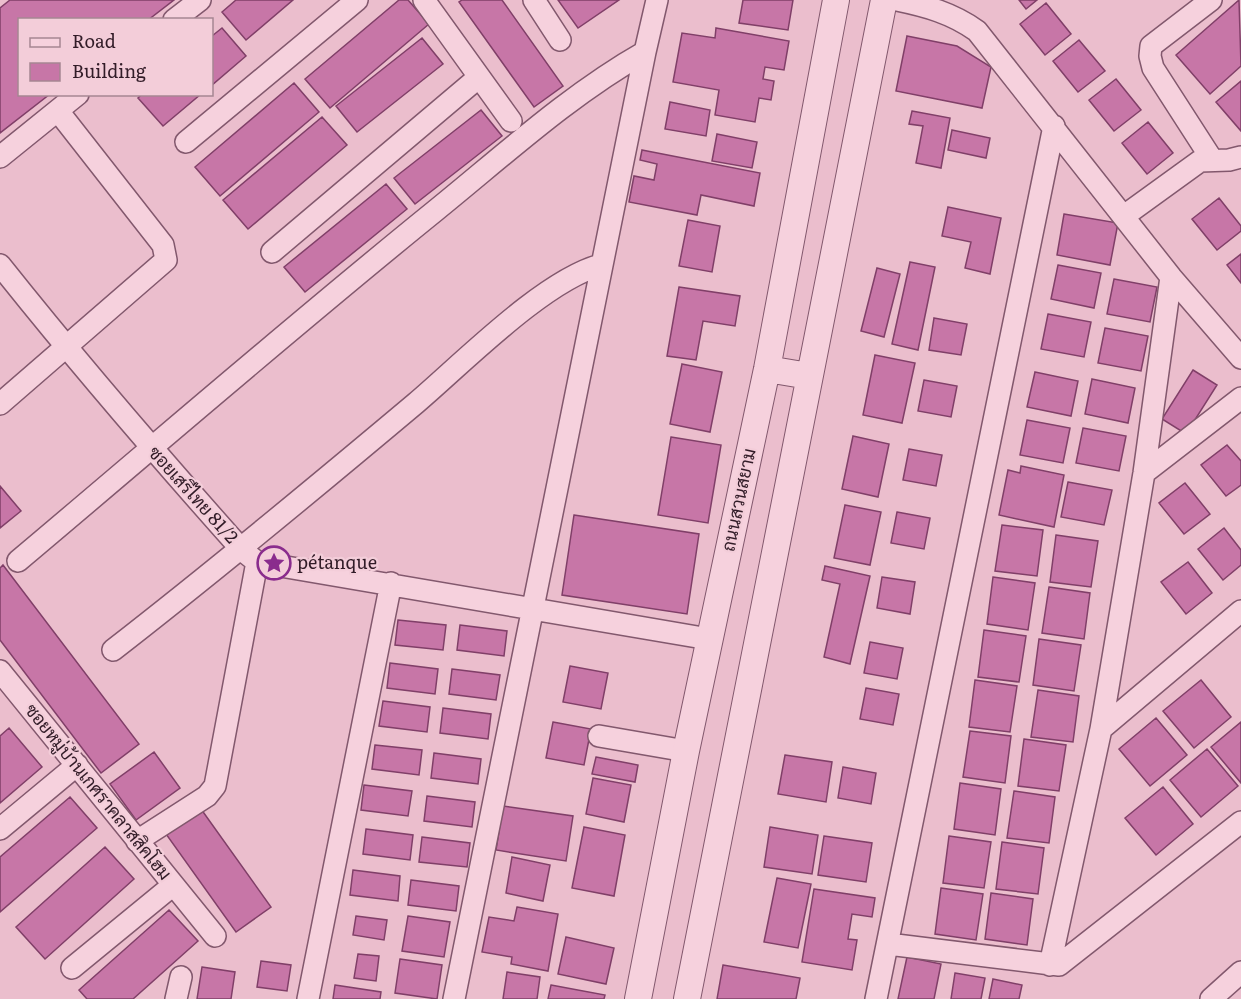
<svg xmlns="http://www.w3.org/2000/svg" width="1241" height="999" viewBox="0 0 1241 999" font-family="Literata,Sarabun,serif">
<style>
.building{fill:#c776a7;stroke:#803f68;stroke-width:1.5}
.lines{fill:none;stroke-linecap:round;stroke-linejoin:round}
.minor-casing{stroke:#82586d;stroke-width:24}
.tertiary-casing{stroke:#82586d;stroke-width:28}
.minor{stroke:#f6d1dd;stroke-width:21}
.tertiary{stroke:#f6d1dd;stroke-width:26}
.labels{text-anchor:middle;stroke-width:4.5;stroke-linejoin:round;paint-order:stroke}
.street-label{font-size:18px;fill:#321c28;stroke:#f3cdd9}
.poi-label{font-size:18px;fill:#321c28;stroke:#f3cdd9;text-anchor:start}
</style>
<rect width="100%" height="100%" fill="#ebbecd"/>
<path class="building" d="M10,0H174L148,20H20V94H50L0,133V8Z
M236,0H293L246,40L222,12Z
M399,0H408L429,24L330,108L305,79Z
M462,0H502L563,86L534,107L459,2Z
M558,0H619L578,28Z
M743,0H793L788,30L739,23Z
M1019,0H1037L1026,9Z
M1239,0L1241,66L1210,94L1176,55Z
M1046,3L1071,34L1045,55L1020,24Z
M222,28L246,56L212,85V36Z
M716,28L789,41L784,70L765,67L763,79L774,81L771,100L759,98L755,122L715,115L719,90L673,82L682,33L715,38Z
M907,36L957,46L991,67L982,108L896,91Z
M422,38L443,64L357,132L336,106Z
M1079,40L1105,71L1078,92L1053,61Z
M1116,79L1141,110L1114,131L1089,100Z
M1241,81V131L1216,102Z
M294,83L319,112L220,196L195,167Z
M142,94H201L163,126L138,98Z
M670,102L710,110L706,136L665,129Z
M481,110L502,136L415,204L394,178Z
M912,111L950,118L941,168L916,163L923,126L909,124Z
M322,117L347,145L248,229L223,200Z
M1148,122L1173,153L1147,174L1122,143Z
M952,130L990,138L986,158L948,150Z
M717,134L757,142L752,168L712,161Z
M642,150L760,173L754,206L701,195L697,215L629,202L634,176L654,180L657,164L640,160Z
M386,184L407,209L305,292L284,267Z
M1219,198L1241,226V231L1217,250L1192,219Z
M948,207L1001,218L990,274L965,268L971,242L942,236Z
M1064,214L1118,223L1110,265L1057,255Z
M688,220L720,226L712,272L679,266Z
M1241,254V283L1227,265Z
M910,262L935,267L918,350L892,344Z
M1058,265L1101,273L1094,308L1051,299Z
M877,268L900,274L884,337L861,331Z
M1114,279L1157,287L1150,322L1107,314Z
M679,287L740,296L735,326L703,321L696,360L667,356Z
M1048,314L1091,322L1084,357L1041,349Z
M934,318L967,324L961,355L929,350Z
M1105,328L1148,336L1141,371L1098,363Z
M875,355L915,363L902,423L863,415Z
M682,364L722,372L710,432L670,424Z
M1193,370L1217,385L1186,434L1162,419Z
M1035,372L1078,381L1071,416L1027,407Z
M1092,379L1135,388L1128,423L1085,414Z
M924,380L957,386L951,417L918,411Z
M1027,420L1070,428L1063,463L1020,455Z
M1083,428L1126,436L1119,471L1076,463Z
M853,436L889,444L878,497L842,489Z
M671,437L721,445L708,523L658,515Z
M1227,445L1241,461V485L1226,496L1201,465Z
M909,449L942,455L936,486L903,480Z
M1021,466L1064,475L1054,527L999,515L1008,470L1020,473Z
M1068,482L1112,490L1104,525L1061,517Z
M1185,483L1210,514L1184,534L1159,503Z
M0,486L21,511L0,528Z
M845,505L881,512L870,565L834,558Z
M897,512L930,518L924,549L891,543Z
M574,515L699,534L687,614L562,595Z
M1002,525L1043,530L1037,576L995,571Z
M1224,528L1241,550V565L1223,580L1198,549Z
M1056,535L1098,541L1091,587L1050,582Z
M1188,562L1212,593L1186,614L1161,582Z
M3,565L139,744L101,773L0,640V568Z
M825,566L870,576L850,664L824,657L840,584L822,580Z
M882,577L915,582L910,614L877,608Z
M993,577L1035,583L1028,630L987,624Z
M1049,587L1090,593L1084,639L1042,633Z
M398,620L446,625L443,650L395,645Z
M460,625L507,631L504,656L457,650Z
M984,630L1026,636L1019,682L978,677Z
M1039,639L1081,645L1074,691L1033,685Z
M870,642L903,648L897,679L864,673Z
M390,663L438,669L435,694L387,688Z
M570,666L608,673L601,709L563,702Z
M452,669L500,675L496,700L449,694Z
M975,680L1017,686L1010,732L969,727Z
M1201,680L1231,717L1194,748L1163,711Z
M866,688L899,694L893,725L860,719Z
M1038,690L1079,696L1073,742L1031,737Z
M383,701L430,707L427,732L379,726Z
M443,708L491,714L488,739L440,733Z
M1156,718L1187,755L1150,786L1119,749Z
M553,722L591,729L584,765L546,758Z
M1241,722V783L1211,747Z
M9,728L42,767L0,803V736Z
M970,731L1011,736L1005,783L963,777Z
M1024,739L1066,745L1059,791L1018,786Z
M375,745L422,750L419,775L372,769Z
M1207,749L1238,786L1201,817L1170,780Z
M154,752L180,788L136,820L110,784Z
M434,753L481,759L478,784L431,778Z
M785,755L832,762L826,802L778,794Z
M596,757L638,765L635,782L592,774Z
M843,767L876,773L871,804L838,798Z
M593,778L631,785L624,822L586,814Z
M960,783L1001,789L995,835L954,829Z
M364,785L412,791L408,816L361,810Z
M1163,787L1193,824L1156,855L1125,818Z
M1014,791L1055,797L1049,843L1007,838Z
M427,796L475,802L472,827L424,821Z
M70,797L97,828L0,912V857Z
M503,806L573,816L566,861L496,850Z
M201,809L271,907L236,932L166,834Z
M584,827L625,835L614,896L572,888Z
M770,827L818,835L812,874L764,867Z
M366,829L413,835L410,860L363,854Z
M824,836L872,843L866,882L818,875Z
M949,836L991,842L984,888L943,883Z
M422,837L470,843L467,867L419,862Z
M1002,842L1044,848L1038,894L996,889Z
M105,847L134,879L45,959L16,927Z
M512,857L550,865L543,901L506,893Z
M353,870L400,876L398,901L350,895Z
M777,878L811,884L798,948L764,942Z
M411,880L459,886L456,911L408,905Z
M941,888L983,894L976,940L935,934Z
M814,889L875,898L872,917L852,914L848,939L857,940L852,970L802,962Z
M991,893L1033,899L1027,945L985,939Z
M517,907L558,914L548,971L511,964L512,957L482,952L489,917L514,921Z
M169,910L198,941L133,999H87L79,990Z
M356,916L387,920L384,940L353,935Z
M408,916L450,922L444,957L402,951Z
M566,937L614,948L606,984L558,974Z
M358,954L379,956L376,981L354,978Z
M907,957L941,964L934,999H898Z
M400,959L442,965L437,999L395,993Z
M261,961L291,965L287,991L257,987Z
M723,965L800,978L796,999H717Z
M202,967L235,972L231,999H197Z
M507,972L540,977L537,999H503Z
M955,973L985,978L981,999H951Z
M993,979L1022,985L1019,999H989Z
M335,985L381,992L380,999H333Z
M551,985L605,995L604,999H548Z"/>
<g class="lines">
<defs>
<path id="minor" d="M424,0L511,121
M534,0L560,40
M897,0C926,6 952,13 977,31L1171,277L1241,358
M174,20L200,0
M186,142L357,0
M0,157L78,94
M1211,158L1153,68L1150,56L1151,46L1211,0
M1124,216L1200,161L1229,160L1241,157
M272,252L479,77
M0,265C78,363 159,457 242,550L257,562L709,639
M0,404L166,260L163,245L58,111
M1144,473L1241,398
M18,561C157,444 294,325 435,211C503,156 569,95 645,52L657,0
M113,650C216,570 316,487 416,403C463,363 544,280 601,265
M0,671L215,936
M1101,729L1241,611
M599,736L686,751
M0,829L77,765
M137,841L207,796L215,786L257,562
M888,944L1059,965L1241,822
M1050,965L1101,729L1144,473L1171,277
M72,968L172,886
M176,999L181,977
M308,999L391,583
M454,999L645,52
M876,999L1054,126
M1211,999L1241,972"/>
<path id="tertiary" d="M767,369L809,376
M638,999L686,751L767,369L836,0
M687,999L884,0"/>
</defs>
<use href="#minor" class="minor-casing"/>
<use href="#tertiary" class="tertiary-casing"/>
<use href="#minor" class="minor"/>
<use href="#tertiary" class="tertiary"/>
</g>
<defs>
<symbol id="sight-ring" viewBox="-11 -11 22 22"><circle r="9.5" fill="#f3cdd9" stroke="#8a2c8d" stroke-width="1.5"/><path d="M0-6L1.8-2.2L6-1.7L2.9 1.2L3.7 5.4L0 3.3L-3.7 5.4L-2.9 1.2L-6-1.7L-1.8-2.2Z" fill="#8a2c8d"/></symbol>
</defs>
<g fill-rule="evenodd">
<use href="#sight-ring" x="255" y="544" width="38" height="38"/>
</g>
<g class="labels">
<g class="street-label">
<text transform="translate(193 495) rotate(48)" y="6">ซอยเสรีไทย 81/2</text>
<text transform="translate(739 500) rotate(-78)" y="6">ถนนสวนสยาม</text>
<text transform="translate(98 792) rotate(51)" y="6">ซอยหมู่บ้านเกศราคลาสสิคโฮม</text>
</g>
<g class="poi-label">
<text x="297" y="569">pétanque</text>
</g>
</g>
<rect x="18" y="18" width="195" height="78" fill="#f3cdd9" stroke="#a68692" stroke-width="1.5"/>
<rect x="30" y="38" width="30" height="9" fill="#f6d1dd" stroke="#a68692" stroke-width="1.5"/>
<text x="72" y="48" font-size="18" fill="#321c28">Road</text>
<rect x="30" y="63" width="30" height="18" fill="#c776a7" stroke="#a68692" stroke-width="1.5"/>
<text x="72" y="78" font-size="18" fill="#321c28">Building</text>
</svg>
